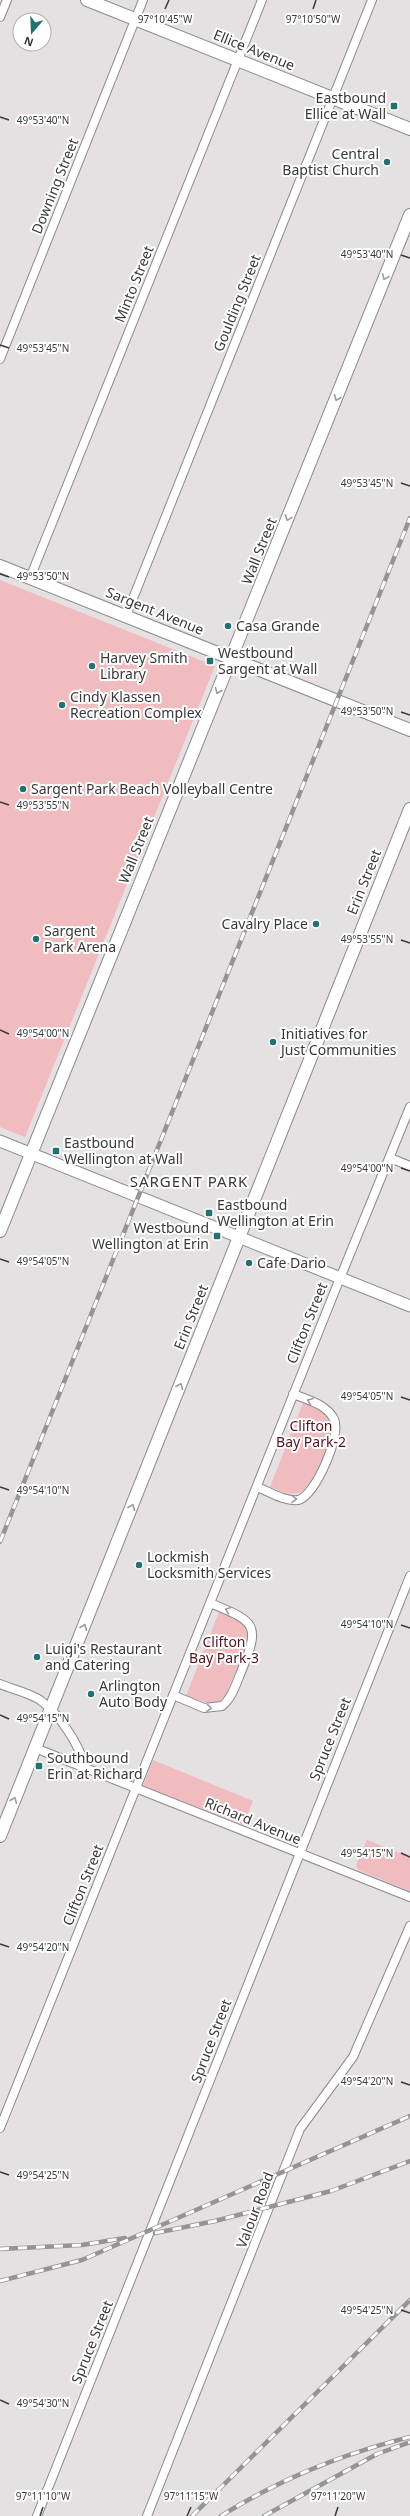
<svg xmlns="http://www.w3.org/2000/svg" width="410" height="2516" viewBox="0 0 410 2516" font-family="'Noto Sans',sans-serif">
<style>
.green{fill:#f1bcc0}
.lines{fill:none;stroke-linecap:round;stroke-linejoin:round}
.minor-casing{stroke:#8d8989;stroke-width:10}
.tertiary-casing{stroke:#8d8989;stroke-width:13}
.secondary-casing{stroke:#8d8989;stroke-width:14}
.minor{stroke:#fff;stroke-width:8}
.tertiary{stroke:#fff;stroke-width:11}
.secondary{stroke:#fff;stroke-width:12}
.rail-casing{stroke:#969394;stroke-width:4.5}
.rail{stroke:#fff;stroke-width:3;stroke-dasharray:9;stroke-linecap:butt}
.oneway{stroke:#9c9c9c}
.ticks{fill:none;stroke:#3a3939;stroke-width:1.5}
.poi-dot{fill:#257070;stroke:#fff;stroke-width:1.5}
.labels{text-anchor:middle;stroke-width:4;stroke-linejoin:round;paint-order:stroke}
.street-label{font-size:14px;fill:#3a3939;stroke:#fff}
.poi-label{font-size:14px;fill:#3a3939;stroke:#fff;text-anchor:start}
.park-label{font-size:14px;fill:#52131f;stroke:#fff}
.neighbourhood-label{font-size:15px;letter-spacing:1px;fill:#3a3939;stroke:#fff}
.ticks-label{font-size:10px;text-anchor:middle;fill:#3a3939;stroke:#fff;stroke-width:4;stroke-linejoin:round;paint-order:stroke}
</style>
<rect width="100%" height="100%" fill="#e5e0e1"/>
<path class="green" d="M0,580L215,666L25,1137L0,1127Z
M303,1403C314,1407 326,1410 331,1421C337,1434 313,1489 299,1493C289,1496 279,1490 270,1487Z
M219,1612L243,1623L248,1633L247,1644L225,1696L218,1702L209,1703L186,1696Z
M153,1760L253,1801L243,1825L143,1786Z
M367,1840L410,1857V1891L358,1870L356,1865Z"/>
<g class="lines">
<defs>
<path id="minor" d="M0,17L7,0
M0,359L143,0
M30,578L262,0
M126,616L372,0
M390,1158L410,1166
M257,1487C268,1491 285,1502 298,1500C315,1497 342,1434 334,1419C326,1404 308,1400 293,1394
M0,1684C12,1689 29,1693 40,1700C60,1714 79,1745 86,1768
M173,1695L204,1708L222,1706C232,1698 236,1684 241,1672C261,1624 256,1622 210,1603
M35,1748L410,1897
M0,2128L336,1288L410,1107
M37,2516L410,1576
M147,2516L300,2129L353,2057L410,1926"/>
<path id="tertiary" d="M0,1141L410,1306"/>
<path id="secondary" d="M87,0L410,129
M0,566L410,730
M0,1231C135,891 274,554 410,215
M0,1836L410,809"/>
</defs>
<use href="#minor" class="minor-casing"/>
<use href="#tertiary" class="tertiary-casing"/>
<use href="#secondary" class="secondary-casing"/>
<use href="#minor" class="minor"/>
<use href="#tertiary" class="tertiary"/>
<use href="#secondary" class="secondary"/>
<defs>
<path id="rail" d="M0,1542L410,518
M155,2233L215,2221L331,2191L410,2161
M0,2249L82,2245L125,2238
M0,2281L82,2260L410,2116
M192,2516L410,2300
M221,2516C280,2479 342,2454 410,2437
M264,2516L377,2454L410,2442"/>
</defs>
<use href="#rail" class="rail-casing"/>
<use href="#rail" class="rail"/>
</g>
<defs><path id="oneway-chevron" d="M-2-3.5L2.5 0L-2 3.5" fill="none" stroke-width="1.6" stroke-linecap="round" stroke-linejoin="round"/></defs>
<g class="oneway">
<use href="#oneway-chevron" transform="translate(385 277) rotate(112)"/>
<use href="#oneway-chevron" transform="translate(337 398) rotate(112)"/>
<use href="#oneway-chevron" transform="translate(288 518) rotate(112)"/>
<use href="#oneway-chevron" transform="translate(218 691) rotate(113)"/>
<use href="#oneway-chevron" transform="translate(180 1386) rotate(-68)"/>
<use href="#oneway-chevron" transform="translate(310 1401) rotate(-158)"/>
<use href="#oneway-chevron" transform="translate(294 1499) rotate(1)"/>
<use href="#oneway-chevron" transform="translate(132 1507) rotate(-68)"/>
<use href="#oneway-chevron" transform="translate(228 1610) rotate(-157)"/>
<use href="#oneway-chevron" transform="translate(84 1627) rotate(-68)"/>
<use href="#oneway-chevron" transform="translate(209 1708) rotate(5)"/>
<use href="#oneway-chevron" transform="translate(14 1800) rotate(-68)"/>
</g>
<path class="ticks" d="M165,9L169,0M313,9L316,0M0,117L9,120M401,255L410,258M0,345L9,348M401,483L410,486M0,574L9,577M401,712L410,715M0,802L9,805M401,940L410,943M0,1030L9,1034M401,1168L410,1171M0,1259L9,1262M401,1397L410,1400M0,1487L9,1490M401,1625L410,1628M0,1715L9,1719M401,1853L410,1857M0,1944L9,1947M401,2082L410,2085M0,2172L9,2175M401,2310L410,2313M0,2400L9,2404M40,2516L43,2507M187,2516L191,2507M335,2516L338,2507"/>
<g class="poi-dot">
<rect x="390" y="102" width="8" height="8" rx="2"/>
<circle cx="387" cy="162" r="4"/>
<circle cx="228" cy="626" r="4"/>
<rect x="206" y="657" width="8" height="8" rx="2"/>
<circle cx="92" cy="666" r="4"/>
<circle cx="62" cy="705" r="4"/>
<circle cx="23" cy="789" r="4"/>
<circle cx="316" cy="924" r="4"/>
<circle cx="36" cy="939" r="4"/>
<circle cx="273" cy="1042" r="4"/>
<rect x="52" y="1147" width="8" height="8" rx="2"/>
<rect x="205" y="1209" width="8" height="8" rx="2"/>
<rect x="213" y="1232" width="8" height="8" rx="2"/>
<circle cx="249" cy="1263" r="4"/>
<circle cx="139" cy="1565" r="4"/>
<circle cx="37" cy="1657" r="4"/>
<circle cx="91" cy="1694" r="4"/>
<rect x="35" y="1762" width="8" height="8" rx="2"/>
</g>
<g class="labels">
<g class="street-label">
<text transform="translate(254 50) rotate(22)" y="5">Ellice Avenue</text>
<text transform="translate(55 186) rotate(-68)" y="5">Downing Street</text>
<text transform="translate(134 284) rotate(-68)" y="5">Minto Street</text>
<text transform="translate(237 303) rotate(-68)" y="5">Goulding Street</text>
<text transform="translate(259 551) rotate(-68)" y="5">Wall Street</text>
<text transform="translate(155 611) rotate(22)" y="5">Sargent Avenue</text>
<text transform="translate(136 850) rotate(-68)" y="5">Wall Street</text>
<text transform="translate(364 882) rotate(-68)" y="5">Erin Street</text>
<text transform="translate(191 1317) rotate(-68)" y="5">Erin Street</text>
<text transform="translate(307 1323) rotate(-68)" y="5">Clifton Street</text>
<text transform="translate(330 1739) rotate(-68)" y="5">Spruce Street</text>
<text transform="translate(253 1821) rotate(22)" y="5">Richard Avenue</text>
<text transform="translate(83 1885) rotate(-68)" y="5">Clifton Street</text>
<text transform="translate(211 2041) rotate(-69)" y="5">Spruce Street</text>
<text transform="translate(255 2210) rotate(-69)" y="5">Valour Road</text>
<text transform="translate(92 2342) rotate(-68)" y="5">Spruce Street</text>
</g>
<g class="poi-label">
<text x="386" y="103" text-anchor="end">Eastbound<tspan x="386" dy="16">Ellice at Wall</tspan></text>
<text x="379" y="159" text-anchor="end">Central<tspan x="379" dy="16">Baptist Church</tspan></text>
<text x="236" y="631">Casa Grande</text>
<text x="218" y="658">Westbound<tspan x="218" dy="16">Sargent at Wall</tspan></text>
<text x="100" y="663">Harvey Smith<tspan x="100" dy="16">Library</tspan></text>
<text x="70" y="702">Cindy Klassen<tspan x="70" dy="16">Recreation Complex</tspan></text>
<text x="31" y="794">Sargent Park Beach Volleyball Centre</text>
<text x="308" y="929" text-anchor="end">Cavalry Place</text>
<text x="44" y="936">Sargent<tspan x="44" dy="16">Park Arena</tspan></text>
<text x="281" y="1039">Initiatives for<tspan x="281" dy="16">Just Communities</tspan></text>
<text x="64" y="1148">Eastbound<tspan x="64" dy="16">Wellington at Wall</tspan></text>
<text x="217" y="1210">Eastbound<tspan x="217" dy="16">Wellington at Erin</tspan></text>
<text x="209" y="1233" text-anchor="end">Westbound<tspan x="209" dy="16">Wellington at Erin</tspan></text>
<text x="257" y="1268">Cafe Dario</text>
<text x="147" y="1562">Lockmish<tspan x="147" dy="16">Locksmith Services</tspan></text>
<text x="45" y="1654">Luigi's Restaurant<tspan x="45" dy="16">and Catering</tspan></text>
<text x="99" y="1691">Arlington<tspan x="99" dy="16">Auto Body</tspan></text>
<text x="47" y="1763">Southbound<tspan x="47" dy="16">Erin at Richard</tspan></text>
</g>
<g class="park-label">
<text x="311" y="1431">Clifton<tspan x="311" dy="16">Bay Park-2</tspan></text>
<text x="224" y="1647">Clifton<tspan x="224" dy="16">Bay Park-3</tspan></text>
</g>
<g class="neighbourhood-label">
<text x="189" y="1187">SARGENT PARK</text>
</g>
</g>
<g class="ticks-label">
<text x="165" y="23">97°10'45"W</text>
<text x="313" y="23">97°10'50"W</text>
<text x="43" y="124">49°53'40"N</text>
<text x="367" y="258">49°53'40"N</text>
<text x="43" y="352">49°53'45"N</text>
<text x="367" y="487">49°53'45"N</text>
<text x="43" y="580">49°53'50"N</text>
<text x="367" y="715">49°53'50"N</text>
<text x="43" y="809">49°53'55"N</text>
<text x="367" y="943">49°53'55"N</text>
<text x="43" y="1037">49°54'00"N</text>
<text x="367" y="1172">49°54'00"N</text>
<text x="43" y="1265">49°54'05"N</text>
<text x="367" y="1400">49°54'05"N</text>
<text x="43" y="1494">49°54'10"N</text>
<text x="367" y="1628">49°54'10"N</text>
<text x="43" y="1722">49°54'15"N</text>
<text x="367" y="1857">49°54'15"N</text>
<text x="43" y="1951">49°54'20"N</text>
<text x="367" y="2085">49°54'20"N</text>
<text x="43" y="2179">49°54'25"N</text>
<text x="367" y="2314">49°54'25"N</text>
<text x="43" y="2407">49°54'30"N</text>
<text x="43" y="2500">97°11'10"W</text>
<text x="191" y="2500">97°11'15"W</text>
<text x="338" y="2500">97°11'20"W</text>
</g>
<g transform="translate(32 32) rotate(199)"><circle r="19" fill="#ffffff" stroke="#b0b0b0"/>
<path d="M0-3L7 15L0 10L-7 15Z" fill="#257070"/>
<text y="-6" font-size="11" font-weight="bold" text-anchor="middle" fill="#3a3939">N</text>
</g>
</svg>
